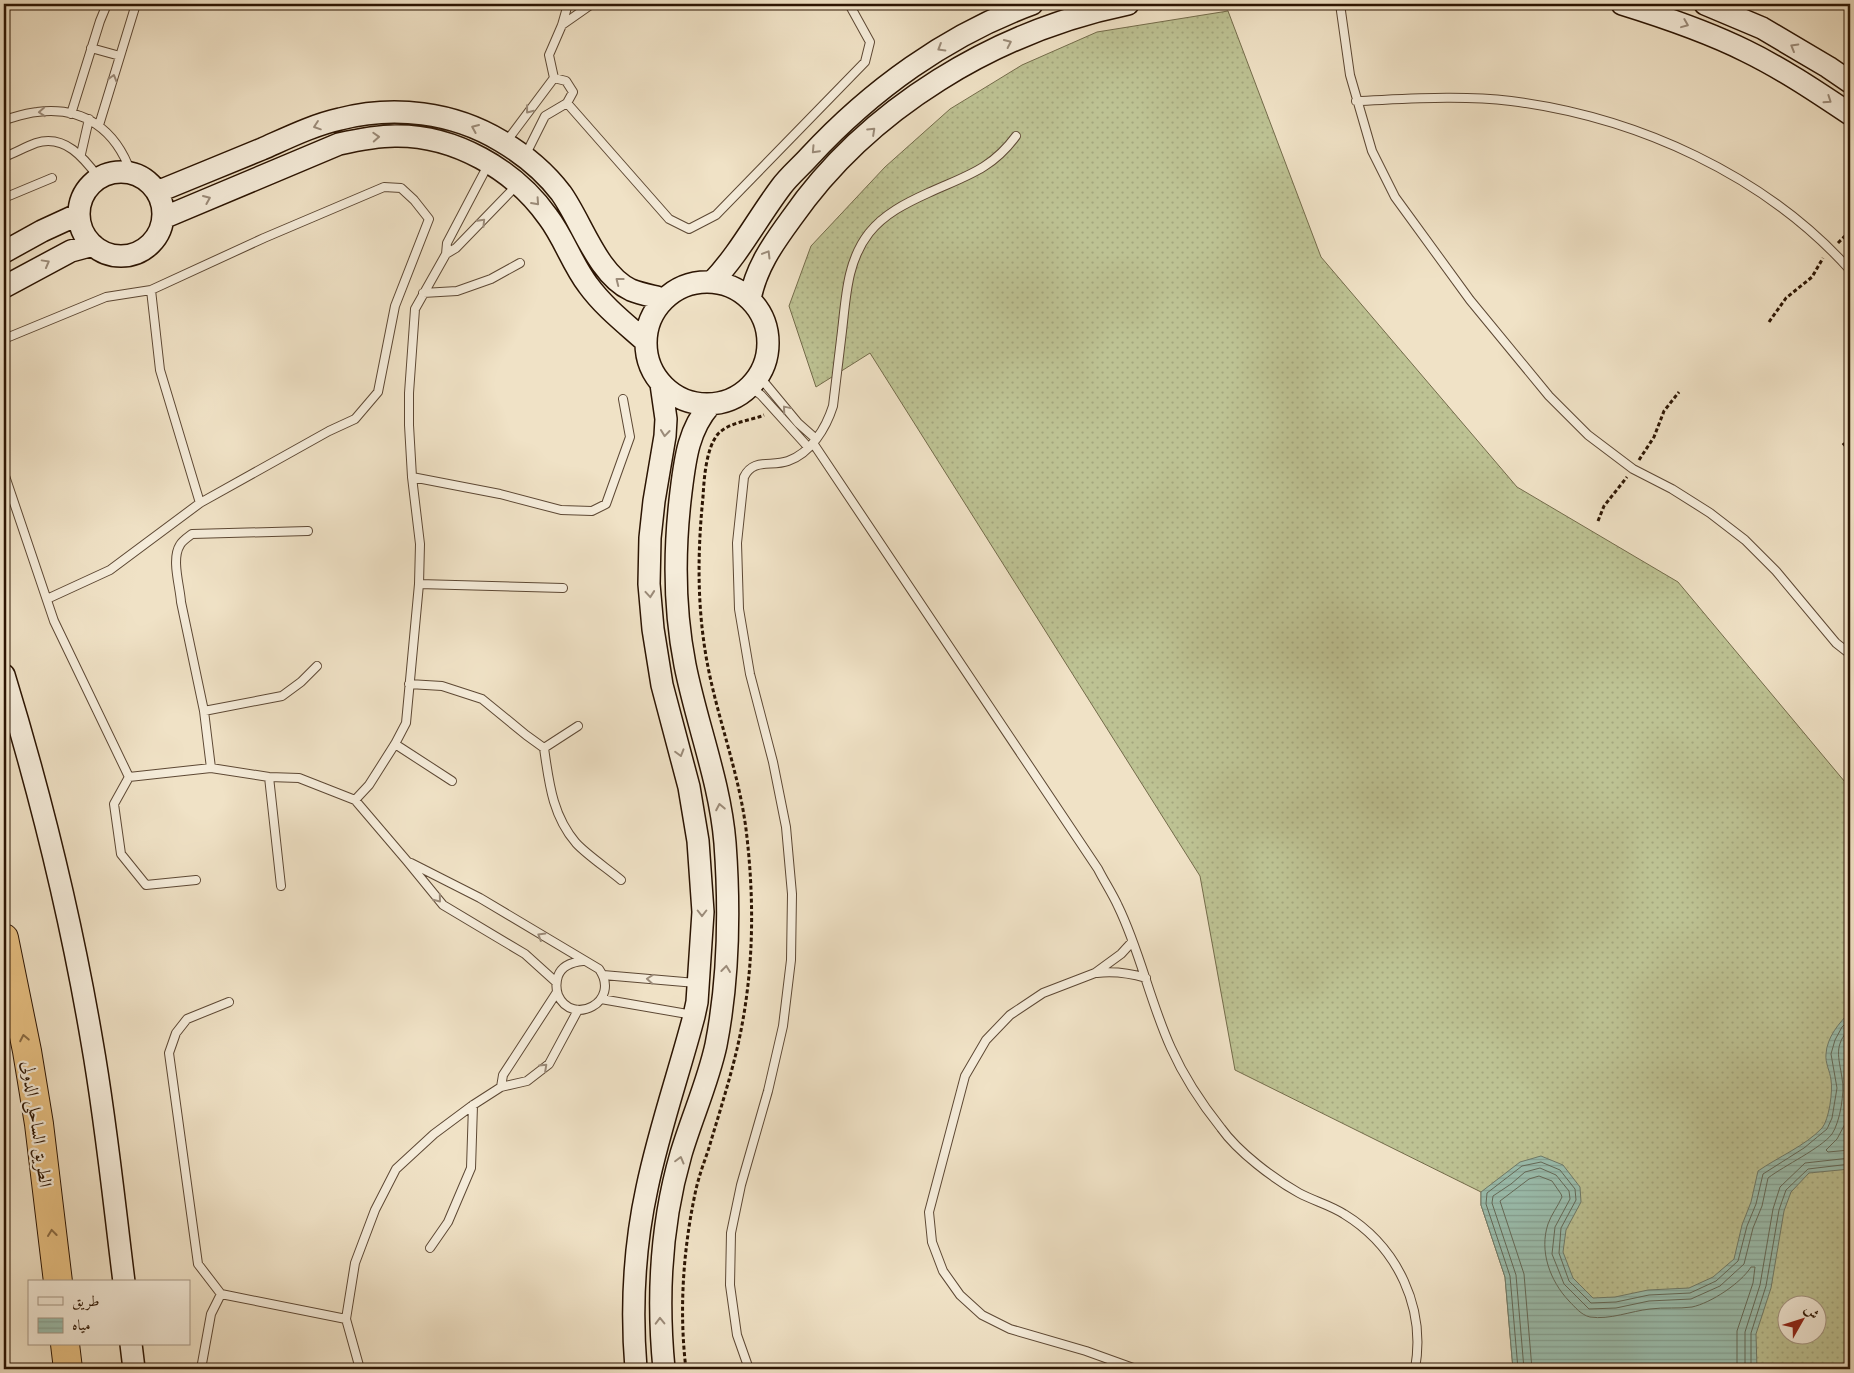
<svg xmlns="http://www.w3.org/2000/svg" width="1854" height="1373" viewBox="0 0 1854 1373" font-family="'Gentium Book Plus',Amiri,serif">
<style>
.grass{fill:url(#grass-dots);stroke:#746c4b;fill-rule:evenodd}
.water{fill:url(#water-rules);stroke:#6f7b6a}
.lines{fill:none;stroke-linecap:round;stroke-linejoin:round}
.shore{stroke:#646a59;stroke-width:1}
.lane-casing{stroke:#5d4834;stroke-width:10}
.secondary-casing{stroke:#2c1503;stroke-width:24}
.highway-casing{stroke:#2c1503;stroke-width:30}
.path{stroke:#2c1503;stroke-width:3;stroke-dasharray:4 2.5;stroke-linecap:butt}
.lane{stroke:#f5ecda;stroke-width:8}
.secondary{stroke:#f5ecda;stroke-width:21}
.highway{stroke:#e8c183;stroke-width:28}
.oneway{stroke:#9b8b79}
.oneway2{stroke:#8a6b43}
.labels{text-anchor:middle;stroke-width:4.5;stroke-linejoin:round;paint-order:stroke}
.street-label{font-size:18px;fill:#2c1503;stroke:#f5ecda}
</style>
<defs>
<pattern id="grass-dots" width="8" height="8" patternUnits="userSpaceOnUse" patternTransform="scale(1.25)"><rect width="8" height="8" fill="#bdc293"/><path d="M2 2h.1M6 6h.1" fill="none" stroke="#a3a67d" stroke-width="1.8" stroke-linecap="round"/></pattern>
<pattern id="water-rules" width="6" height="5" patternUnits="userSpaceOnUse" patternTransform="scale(1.25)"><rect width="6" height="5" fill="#9bbfaf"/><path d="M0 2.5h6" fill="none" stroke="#86a395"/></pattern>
</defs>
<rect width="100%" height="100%" fill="#f0e2c6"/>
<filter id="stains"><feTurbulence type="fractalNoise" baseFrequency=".004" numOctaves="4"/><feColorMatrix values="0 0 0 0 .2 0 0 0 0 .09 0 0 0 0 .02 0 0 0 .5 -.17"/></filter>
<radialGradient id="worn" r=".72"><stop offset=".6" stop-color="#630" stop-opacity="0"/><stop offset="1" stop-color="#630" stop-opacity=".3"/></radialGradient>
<path class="grass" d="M1228,11L1321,257L1517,487L1678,582L1850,788V1369H1513L1505,1277L1481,1205V1192L1235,1070L1200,876L870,353L816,387L789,306L811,246L885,167L950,109L1022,65L1097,32ZM1786,1306H1816V1336H1786Z"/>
<path class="water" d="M1850,1012V1169L1809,1173L1791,1192L1784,1211L1771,1288L1756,1334L1757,1369H1513L1505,1277L1481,1205V1192L1520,1162L1541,1156L1563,1165L1580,1187L1581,1202L1566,1230L1563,1252L1573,1278L1593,1298L1615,1297L1648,1290L1689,1288L1713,1277L1734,1259L1742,1225L1751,1202L1758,1171C1778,1157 1805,1146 1822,1128C1829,1120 1833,1091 1831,1080C1830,1071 1825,1063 1826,1054C1827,1037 1839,1023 1850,1012Z"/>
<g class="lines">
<path class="shore" d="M1850,1092L1845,1124L1837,1139L1826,1150L1828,1152L1850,1150
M1518,1369L1510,1276L1486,1204L1487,1193L1522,1166L1541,1162L1560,1170L1575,1189L1576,1200L1561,1228L1559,1253L1569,1281L1591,1303L1616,1302L1649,1295L1690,1293L1716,1281L1738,1261L1747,1226L1756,1204L1763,1174L1804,1148L1827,1129L1832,1118L1837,1088L1831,1054L1835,1040L1842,1027L1850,1019
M1524,1369L1516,1275L1492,1203L1493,1196L1511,1184L1525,1172L1540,1168L1556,1175L1569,1191L1570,1199L1555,1227L1552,1254L1564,1284L1589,1309L1616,1308L1649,1301L1691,1299L1720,1286L1744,1264L1753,1228L1762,1206L1768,1178C1785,1165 1820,1149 1832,1134C1840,1122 1845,1092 1842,1078C1839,1057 1833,1046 1850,1028
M1532,1369L1524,1274L1500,1201L1529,1179L1539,1176L1552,1181L1561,1194L1562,1197C1558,1206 1551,1215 1548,1224C1539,1251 1550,1281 1569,1301C1575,1307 1581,1315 1590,1317C1610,1320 1631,1311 1650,1309C1664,1307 1679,1309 1692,1307C1711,1303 1741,1283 1751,1267H1755L1753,1283L1737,1331V1369
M1745,1369V1332L1760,1285L1773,1209L1780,1187L1805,1163L1850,1158
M1751,1369V1333L1766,1286L1779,1210L1786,1190L1808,1169L1850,1164"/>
<defs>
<path id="lane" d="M1340,4L1350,75L1372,151L1395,197L1470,300L1549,396L1588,435L1633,469L1672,489L1710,513L1745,540L1776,571L1836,643L1850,654
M562,25L592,4
M91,48L120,56
M1356,101C1408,99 1460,95 1511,101C1637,117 1765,175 1850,270
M567,103L669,219L689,229L716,215L865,62L870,42L849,4
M71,114L100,21L107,4
M4,120C15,117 26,113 37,112C84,106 116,130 131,173
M99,125L136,4
M506,142L554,78L549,55L562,25L568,4
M81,154L89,119
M525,156L545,116L567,103L573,92L566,81L554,78
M4,157C15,153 25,147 36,143C65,134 84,158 99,178
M4,198L52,178
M446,254L456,248L518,184
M151,290L160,370L200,503
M423,293L457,291L491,279L520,263
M4,339L106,297L151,290L264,238L384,187L401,188L414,200L429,219L395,306L378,392L355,419L329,431L200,503L110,570L47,599
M759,376L798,423L816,439
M750,387L761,395L808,447
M813,443L1098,869C1104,881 1112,893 1118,906C1140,951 1150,1002 1171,1048C1184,1077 1201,1103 1221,1128C1238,1152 1274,1179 1299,1193C1314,1201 1330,1205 1344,1214C1398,1247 1426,1308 1415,1369
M4,473L54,621L129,777
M412,477L500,494L561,510L592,511L606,504L630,437L623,399
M419,584L563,588
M409,684L442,686L482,699L526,735L544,748L578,726
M204,711L282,696L301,682L317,666
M395,744L452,781
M544,748C549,782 552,815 576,843C587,855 608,869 621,880
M211,768L204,711L181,602C180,586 171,559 180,545C182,541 188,537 192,534L308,531
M269,777L281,886
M355,800L369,785L395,744L406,723L419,584L420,544L412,477L409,425V393L415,309L446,254L447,243L488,165
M411,863L480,898L599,969C622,1002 572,1027 558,995C556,989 556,982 558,976C562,965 572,962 583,961
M196,880L146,885L121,854L114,804L129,777L211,768L269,777L299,778L355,800L407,861L443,905L525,954L556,982
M1132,942L1121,954L1095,973L1043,993L1010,1015L986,1040L965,1076L929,1212L932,1242L943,1271L960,1295L982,1315L1010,1329L1086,1351L1136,1369
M1097,973C1114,971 1129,973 1146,978
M603,975L696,983
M601,999L693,1015
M229,1002L187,1019L176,1033L169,1053L198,1264L221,1294L346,1319
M501,1087L503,1075L557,992
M430,1248L448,1222L471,1168L473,1105
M201,1369L211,1314L221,1294
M360,1369L346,1319L355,1263L375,1210L396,1169L434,1134L473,1105L501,1087L527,1081L549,1064L578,1010
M749,1369L737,1335L730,1285L731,1233L741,1185L768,1091L783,1026L791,960L792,894L786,827L773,762L750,674L739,609L737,543L744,477C753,458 771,467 788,461C811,453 826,428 833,406C836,381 839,356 842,331C846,297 847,261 869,233C884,214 906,203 928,193C965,176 991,170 1016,136"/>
<path id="secondary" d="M1622,4C1664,17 1706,31 1746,51C1783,69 1817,92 1850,114
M1705,4L1762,28L1828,67L1850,82
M79 214a42 42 0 1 1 84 0a42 42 0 1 1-84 0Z
M157,192C192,178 227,163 262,149C287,138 313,125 340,119C394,105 453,112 501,141C523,154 545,172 561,193C582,222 597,274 631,290C641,294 653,296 664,299
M163,218L339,144C357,140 376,136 395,136C454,135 514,169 548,217C564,238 572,264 588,285C604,307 626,324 645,341
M4,252L42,231L79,214
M646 343a61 61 0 1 1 122 0a61 61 0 1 1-122 0Z
M712,282C739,254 757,219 781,187C789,176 800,167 809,157C871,90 947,35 1032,4
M4,287L71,251L93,245
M750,299C756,268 772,245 791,219C868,108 996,31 1128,4
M4,675C41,796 71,918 92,1042C106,1121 114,1202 124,1282
M131,1344L134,1369
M636,1369C631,1308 634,1248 647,1188C659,1130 679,1073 694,1016L697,1002L703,912L698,841L689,787L662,685L653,629L649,584L650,538L654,501L665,436L666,419L661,384
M664,1369C657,1297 661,1223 681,1154C692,1117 708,1082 716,1045C729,978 730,911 725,843C720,782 697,725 685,665C674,609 674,549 681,492C685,460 688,430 710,405"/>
<path id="highway" d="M4,938L27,1051L39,1124L58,1282
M65,1344L68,1369"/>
</defs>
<use href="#lane" class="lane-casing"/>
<use href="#secondary" class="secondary-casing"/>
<use href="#highway" class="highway-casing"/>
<path class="path" d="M1838,243L1850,231
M1769,322L1786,298L1812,277L1823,258
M1843,443L1850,452
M1639,460L1654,437L1664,411L1679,392
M1598,521L1604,506L1627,477
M686,1369C679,1312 683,1251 695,1194C698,1179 703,1165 708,1151C718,1117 729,1083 737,1049C754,976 755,903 746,829C739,775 720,725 709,672C697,614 697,556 703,497C704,479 706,448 718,434C729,422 750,421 764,415"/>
<use href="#lane" class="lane"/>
<use href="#secondary" class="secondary"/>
<use href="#highway" class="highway"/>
</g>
<defs><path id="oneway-chevron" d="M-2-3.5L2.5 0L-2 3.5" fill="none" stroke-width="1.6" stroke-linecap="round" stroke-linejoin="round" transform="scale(1.25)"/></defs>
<g class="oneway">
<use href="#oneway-chevron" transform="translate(1685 24) rotate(22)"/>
<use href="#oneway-chevron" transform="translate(1008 43) rotate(-25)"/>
<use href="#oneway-chevron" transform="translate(1794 47) rotate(-150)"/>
<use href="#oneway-chevron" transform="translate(941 48) rotate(149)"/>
<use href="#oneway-chevron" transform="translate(113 78) rotate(-74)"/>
<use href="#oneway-chevron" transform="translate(1828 100) rotate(34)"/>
<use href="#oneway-chevron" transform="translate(529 110) rotate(128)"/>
<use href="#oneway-chevron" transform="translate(42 112) rotate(176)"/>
<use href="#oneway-chevron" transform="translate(317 126) rotate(161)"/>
<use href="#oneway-chevron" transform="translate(475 128) rotate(-157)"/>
<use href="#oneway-chevron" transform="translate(872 131) rotate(-43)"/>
<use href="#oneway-chevron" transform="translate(376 137) rotate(-3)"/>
<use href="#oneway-chevron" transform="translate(815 150) rotate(133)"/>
<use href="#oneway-chevron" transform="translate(207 199) rotate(-23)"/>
<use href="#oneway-chevron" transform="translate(536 202) rotate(48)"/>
<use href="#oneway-chevron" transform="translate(482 222) rotate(-46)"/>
<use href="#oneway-chevron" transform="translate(767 254) rotate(-59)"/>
<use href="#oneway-chevron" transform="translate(46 263) rotate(-29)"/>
<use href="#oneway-chevron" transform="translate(619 281) rotate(-142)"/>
<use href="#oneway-chevron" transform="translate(786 409) rotate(-130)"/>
<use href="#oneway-chevron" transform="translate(665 433) rotate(96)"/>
<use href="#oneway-chevron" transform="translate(650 594) rotate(85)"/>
<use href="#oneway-chevron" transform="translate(680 753) rotate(74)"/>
<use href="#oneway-chevron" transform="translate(720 807) rotate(-101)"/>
<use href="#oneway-chevron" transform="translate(438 899) rotate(51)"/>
<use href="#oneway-chevron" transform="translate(702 913) rotate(90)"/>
<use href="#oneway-chevron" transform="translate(541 936) rotate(-149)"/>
<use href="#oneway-chevron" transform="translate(726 969) rotate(-83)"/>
<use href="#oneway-chevron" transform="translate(650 979) rotate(-175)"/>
<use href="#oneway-chevron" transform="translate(544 1067) rotate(-43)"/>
<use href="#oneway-chevron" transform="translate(680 1160) rotate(-75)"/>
<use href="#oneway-chevron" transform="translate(660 1321) rotate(-91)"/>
</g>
<g class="oneway2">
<use href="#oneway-chevron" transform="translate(24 1038) rotate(-101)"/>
<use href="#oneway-chevron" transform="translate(52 1233) rotate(-97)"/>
</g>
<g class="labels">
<g class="street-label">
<text transform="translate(37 1124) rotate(82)" y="6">الطريق الساحلى الدولى</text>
</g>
</g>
<rect width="1854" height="1373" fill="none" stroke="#f0e2c6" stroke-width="20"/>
<rect x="5" y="5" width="1844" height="1363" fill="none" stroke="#2c1503" stroke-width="2.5"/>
<rect x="10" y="10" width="1834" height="1353" fill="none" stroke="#2c1503"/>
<rect x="28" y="1280" width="162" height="65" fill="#f5ecda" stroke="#a59684"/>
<rect x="38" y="1297" width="25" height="8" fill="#f5ecda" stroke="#a59684"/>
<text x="72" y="1306" font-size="15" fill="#2c1503">طريق</text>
<rect x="38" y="1318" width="25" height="15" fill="url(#water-rules)" stroke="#a59684"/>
<text x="72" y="1330" font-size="15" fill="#2c1503">مياه</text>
<g transform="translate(1802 1320) rotate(51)"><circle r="24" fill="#f5ecda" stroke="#a59684"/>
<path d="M0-4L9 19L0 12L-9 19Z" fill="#8f2418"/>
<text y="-8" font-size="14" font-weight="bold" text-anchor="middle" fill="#2c1503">ش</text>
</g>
<rect width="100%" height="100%" filter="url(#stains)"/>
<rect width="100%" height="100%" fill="url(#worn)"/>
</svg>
